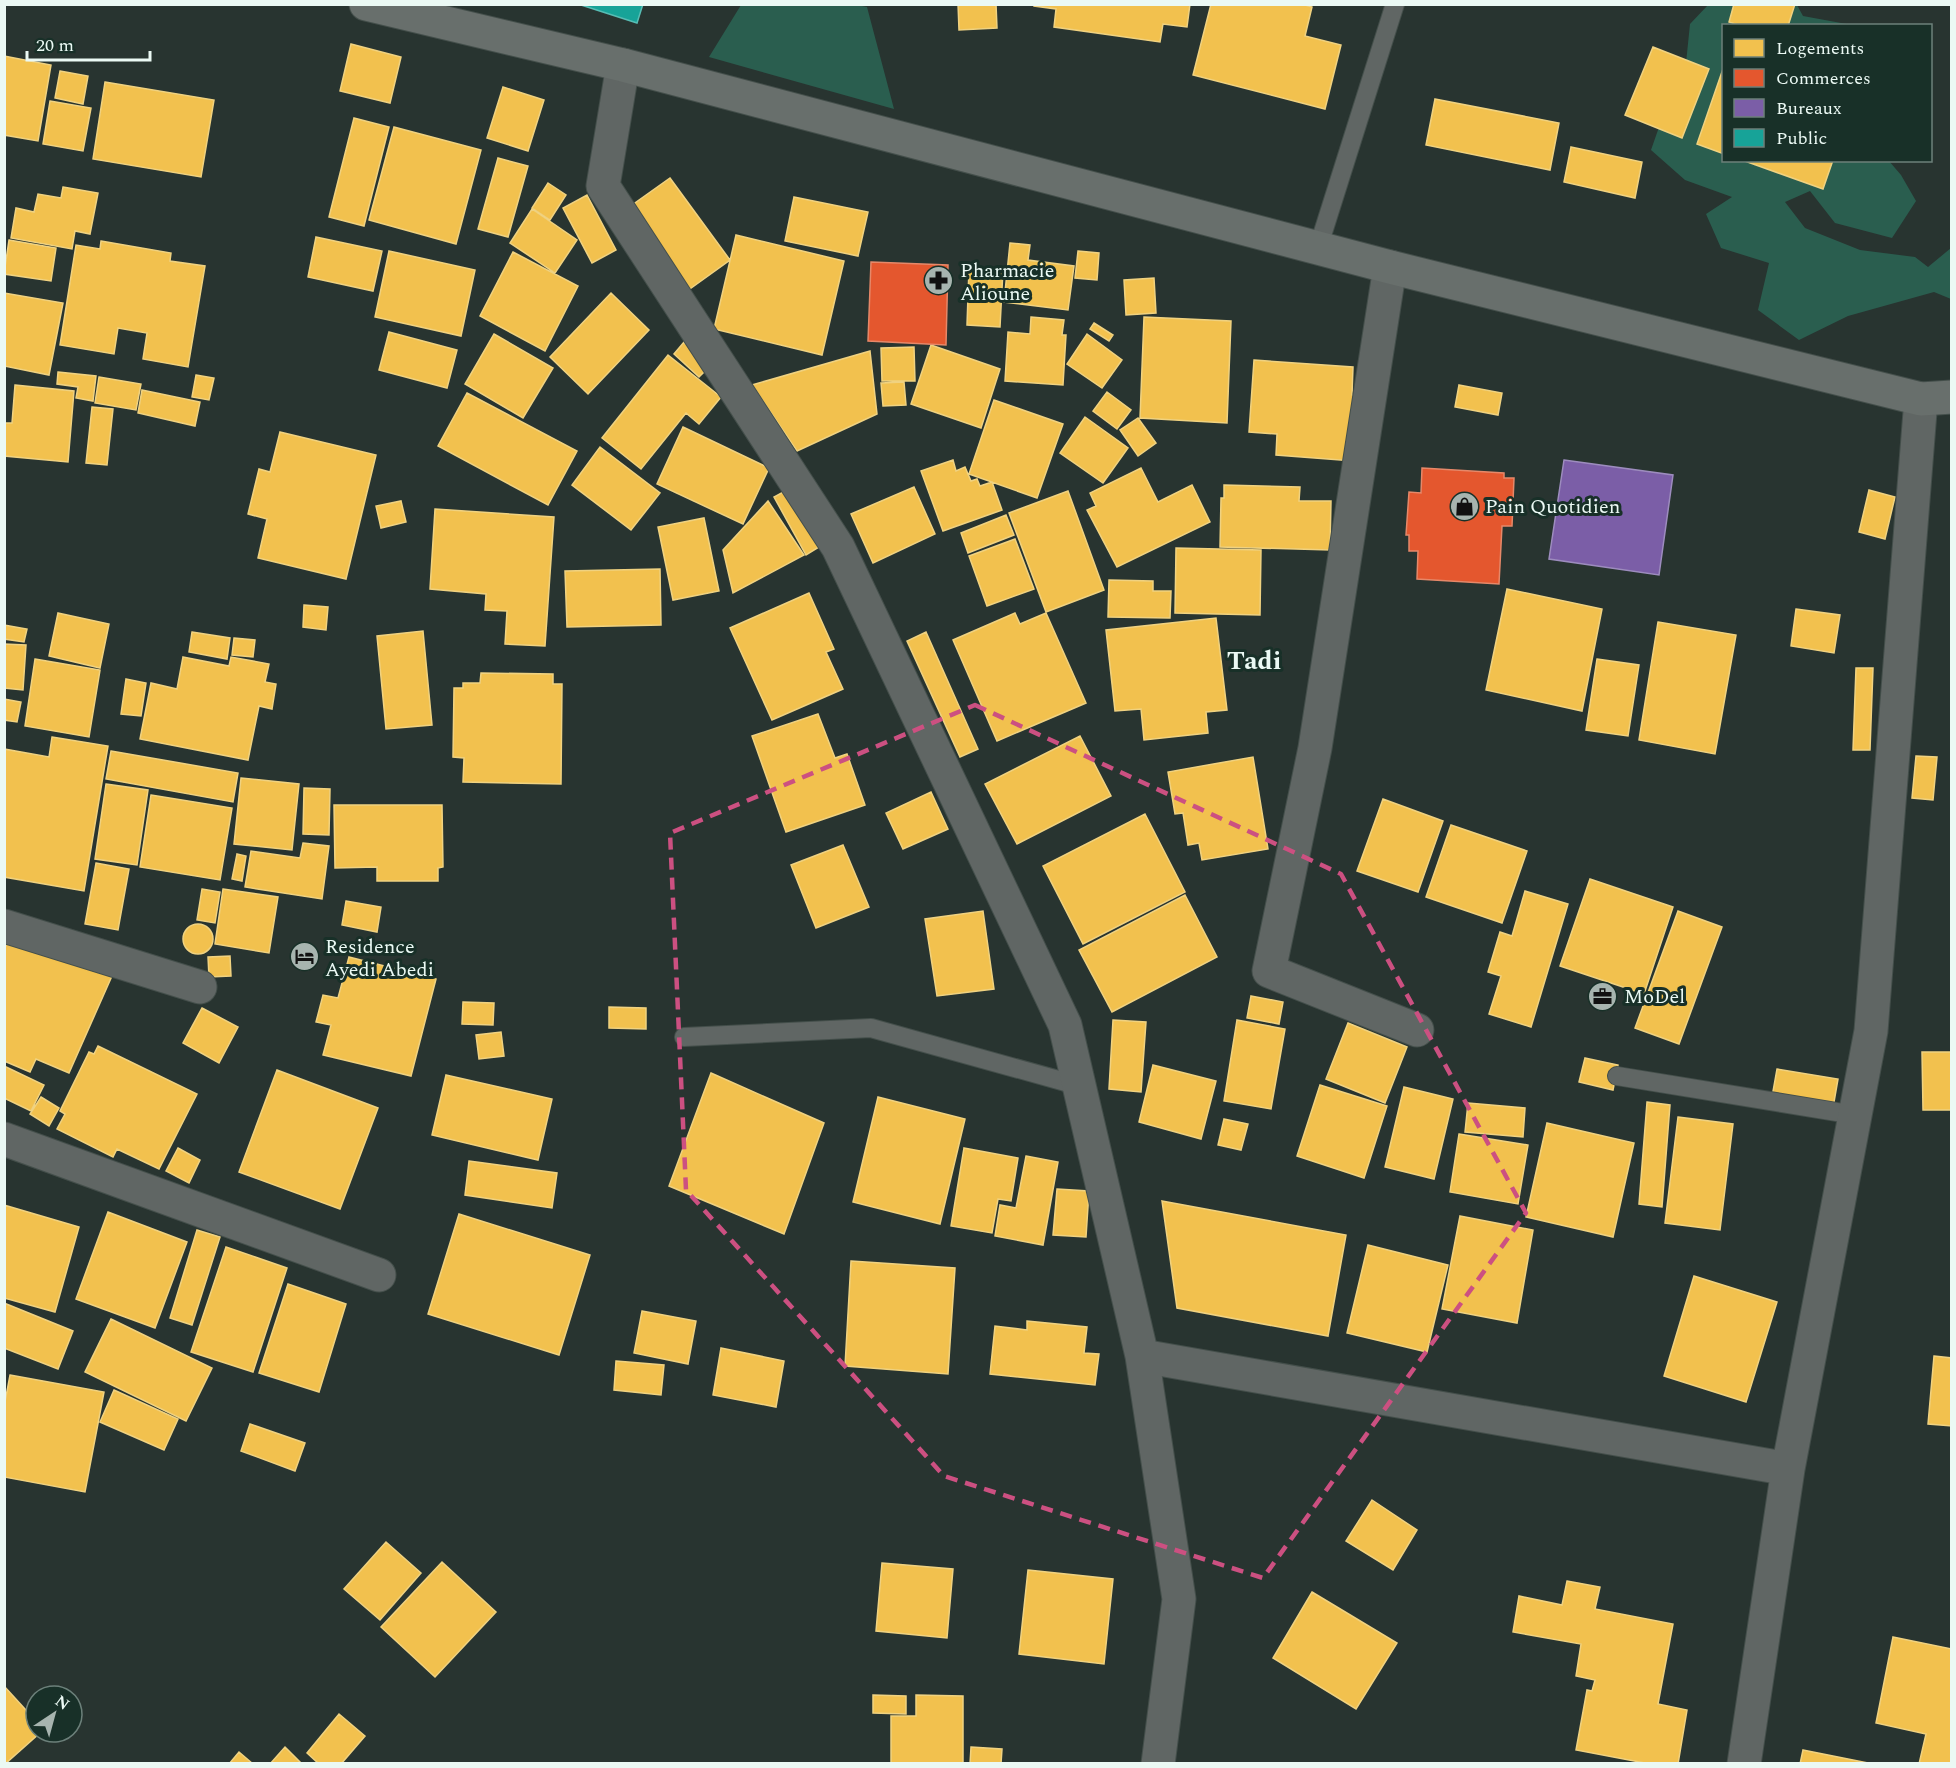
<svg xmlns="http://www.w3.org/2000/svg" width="1956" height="1768" viewBox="0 0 1956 1768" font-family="Spectral,serif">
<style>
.green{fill:#2a5e4f}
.homes{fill:#f2c14e;stroke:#f0d280;stroke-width:1.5}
.shops{fill:#e4572e;stroke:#e68869;stroke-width:1.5}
.offices{fill:#7b5ea7;stroke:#9d8cbe;stroke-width:1.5}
.public{fill:#17a398;stroke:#57bdb4;stroke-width:1.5}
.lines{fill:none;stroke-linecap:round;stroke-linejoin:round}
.lane-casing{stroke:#444f4b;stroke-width:20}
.street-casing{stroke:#444f4b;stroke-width:35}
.primary-casing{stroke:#444f4b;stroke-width:35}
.lane{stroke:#606664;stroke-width:18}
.street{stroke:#606664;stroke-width:33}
.primary{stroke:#686f6c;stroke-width:33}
.marked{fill:none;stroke:#cc5081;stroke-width:4.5;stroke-dasharray:12 8;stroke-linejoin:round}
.labels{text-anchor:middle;stroke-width:6;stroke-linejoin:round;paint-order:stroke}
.poi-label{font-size:20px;fill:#ebf9f4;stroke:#183028;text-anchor:start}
.district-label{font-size:26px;font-weight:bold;fill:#ebf9f4;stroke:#183028}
</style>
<rect width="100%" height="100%" fill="#283430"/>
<path class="green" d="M857,5L867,7L894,109L709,57L741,5Z
M1708,5H1797L1803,16L1852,25L1724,26V160L1889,161L1901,175L1916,201L1892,238L1835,223L1810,191L1785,202L1805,228L1860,250L1915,257L1928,267L1951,248V299L1934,292L1848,316L1799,340L1758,310L1769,263L1721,248L1706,214L1732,197L1685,180L1651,150L1665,110L1685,73L1690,24Z"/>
<path class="homes" d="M958,4H996L997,28L959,30Z
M1034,4H1190L1187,27L1163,24L1160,42L1054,27L1056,9L1034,6Z
M1211,4H1302L1312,7L1305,36L1341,45L1325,109L1193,75Z
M1734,4H1795L1788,26H1741L1729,22Z
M351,44L401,57L390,103L340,91Z
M1653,47L1709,69L1682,138L1625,115Z
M4,56L51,65L38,141L4,135Z
M1724,66V154L1697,144Z
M60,71L88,76L83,104L55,98Z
M105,82L214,100L201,177L93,159Z
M503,87L544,100L528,151L487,138Z
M1435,99L1559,123L1550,170L1426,145Z
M50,101L91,108L83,151L43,144Z
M354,118L389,127L364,226L329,217Z
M394,127L481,150L456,244L369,220Z
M1571,147L1642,162L1635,198L1564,182Z
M498,158L528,166L508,237L478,229Z
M1742,160H1833L1823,189Z
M670,178L730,260L687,291L628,208Z
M548,183L566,195L550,220L532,208Z
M63,187L98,193L90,234L75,231L72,249L11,238L16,208L34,212L38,194L61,198Z
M587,195L616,250L592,263L563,208Z
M794,197L868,212L858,256L785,241Z
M532,209L577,240L555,273L510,243Z
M736,235L844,261L822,355L714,329Z
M316,237L382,251L373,291L308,277Z
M9,240L56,248L51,281L4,274Z
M101,241L171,253L170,261L205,266L188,367L143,359L147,333L118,328L114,354L60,345L76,245L100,249Z
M1010,243L1030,245L1028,260L1074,266L1068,310L1004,302Z
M389,251L475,270L461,336L375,317Z
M1078,251L1099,253L1097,280L1075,278Z
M513,252L578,286L545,351L480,316Z
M969,268L1003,270L1000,327L967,325Z
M1154,278L1156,313L1126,315L1124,280Z
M4,293L63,303L49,375L4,366Z
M611,293L649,330L588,394L550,357Z
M1031,317L1064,320L1062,335H1066L1063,385L1005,381L1008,332L1030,334Z
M1144,317L1231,321L1227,423L1140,418Z
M1094,323L1113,335L1109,341L1090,329Z
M389,332L457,350L447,388L379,370Z
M494,334L553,368L523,418L465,384Z
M1087,334L1122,360L1102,388L1067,364Z
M684,342L710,366L699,377L674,354Z
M931,345L1000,369L981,428L911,404Z
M914,347L915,381H882L881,348Z
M870,351L877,414L797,451L752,385Z
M668,355L721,397L699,424L686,413L641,469L602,438Z
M1254,360L1353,367L1352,395L1357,396L1353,461L1276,455L1277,434L1249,432Z
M58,372L96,376L93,401L76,398L78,387L57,384Z
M196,375L214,378L209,400L192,397Z
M99,377L141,384L136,410L95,403Z
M904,382L906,405L883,406L881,383Z
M15,385L74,391L68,462L4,456V423H12Z
M1459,385L1502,393L1498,415L1455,407Z
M142,390L200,402L195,426L138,413Z
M1107,392L1131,410L1117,429L1093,411Z
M467,393L577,451L548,505L438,446Z
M994,400L1063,424L1037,498L969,474Z
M92,407L113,409L107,465L86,463Z
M1085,417L1128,448L1103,483L1060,453Z
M1138,418L1156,443L1138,456L1120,430Z
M683,427L769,468L743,524L657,484Z
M280,432L376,455L346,579L258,558L267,519L248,514L259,469L270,472Z
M600,447L660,493L631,530L572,485Z
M953,460L956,471L965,467L971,481L977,479L980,486L992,482L1002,510L943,531L921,471Z
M1141,468L1158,502L1192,485L1210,522L1117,567L1087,510L1096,506L1090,493Z
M1224,485L1300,487L1299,501H1331L1330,550L1220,547L1221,498H1224Z
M914,487L935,534L873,563L851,514Z
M787,490L819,547L806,555L774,497Z
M1869,490L1895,497L1885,539L1859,532Z
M1068,491L1104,590L1046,612L1009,513Z
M401,501L406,522L381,528L376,506Z
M768,501L804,555L733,593L723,550Z
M435,509L554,517L545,646L505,644L507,611L485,610L486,594L430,589Z
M1006,515L1014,535L968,553L961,533Z
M704,518L719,591L673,600L658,527Z
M1015,539L1034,589L987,606L969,556Z
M1176,548L1261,550L1260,615L1175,613Z
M660,569L661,625L567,627L565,571Z
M1109,580L1153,581V591H1171L1170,618L1108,617Z
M1507,589L1602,609L1582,711L1486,690Z
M809,593L834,649L826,652L843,689L772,720L730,628Z
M304,605L328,607L326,630L303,627Z
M1796,609L1840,615L1834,653L1791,646Z
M58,613L109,624L100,668L49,656Z
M1015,613L1020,624L1046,613L1086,703L997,741L953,640Z
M1216,618L1227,710L1206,712L1208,733L1144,740L1141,709L1115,711L1106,630Z
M1658,622L1736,635L1715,754L1639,740Z
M4,625L27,629L24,642L4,639Z
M423,631L432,725L386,729L377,636Z
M192,632L230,638L227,659L189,652Z
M926,632L978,749L960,757L907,641Z
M234,638L255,640L253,657L232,655Z
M4,644L26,645L23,690L4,688Z
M183,657L229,666L231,657L269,664L265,682L276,684L272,709L259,706L248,760L140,739L151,683L177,689Z
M35,659L100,670L89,737L25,726Z
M1597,659L1639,665L1628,736L1586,730Z
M1856,668H1873L1870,750H1853Z
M481,673L553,674V684H562L561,784L463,782L464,758L453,757L454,688H463V683H480Z
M126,679L146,683L141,716L121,714Z
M4,699L21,702L17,722L4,720Z
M818,714L835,758L847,754L865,805L786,832L752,736Z
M1080,736L1111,796L1017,844L985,784Z
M52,737L108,746L84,891L4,877V749L49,757Z
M111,751L238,773L233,802L106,779Z
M1916,756L1937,757L1933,800L1912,798Z
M1253,757L1268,849L1202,860L1199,843L1188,845L1183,813L1175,814L1168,772Z
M241,778L299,784L292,850L234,844Z
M106,784L148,790L137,865L95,859Z
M304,788L330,789L329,835L303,834Z
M931,792L948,829L903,849L886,813Z
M151,795L232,808L220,880L140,867Z
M1383,799L1443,821L1418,892L1357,871Z
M334,805H442L443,867L438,868V881H377V867L335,868Z
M1145,814L1185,892L1083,944L1043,866Z
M1451,825L1527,851L1502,923L1426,897Z
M303,843L329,846L322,899L245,887L251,851L300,858Z
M843,845L869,907L816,928L791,865Z
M237,854L246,856L242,881L232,879Z
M96,863L129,869L118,930L85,924Z
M1590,879L1673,907L1644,994L1560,966Z
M202,889L220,892L215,923L197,920Z
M223,889L278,897L269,953L215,944Z
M1525,891L1568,904L1531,1027L1489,1014L1501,976L1488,972L1500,932L1512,936Z
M1185,895L1217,957L1112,1012L1079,950Z
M346,901L381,907L377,932L342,925Z
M983,911L994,989L937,996L925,919Z
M1678,911L1722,927L1679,1044L1635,1028Z
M183 939a15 15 0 1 1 30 0a15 15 0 1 1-30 0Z
M12,932L112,976L69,1073L36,1059L30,1072L4,1061V950Z
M230,956L231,976L209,977L208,957Z
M349,957L436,979L411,1076L323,1055L331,1025L316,1022L323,995L338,998Z
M1251,996L1283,1002L1279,1024L1247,1018Z
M463,1002L494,1003L493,1025L462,1024Z
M609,1007L646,1008V1029L609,1028Z
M202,1008L238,1027L219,1063L183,1043Z
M1113,1020L1146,1022L1141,1092L1109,1089Z
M1237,1020L1285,1029L1271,1109L1224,1101Z
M1348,1023L1407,1047L1385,1103L1326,1079Z
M501,1032L504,1056L479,1059L476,1035Z
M98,1046L197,1094L159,1169L117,1149L113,1157L57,1129L65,1114L60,1111L89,1052L94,1054Z
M1922,1052H1952V1110H1923Z
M1585,1058L1618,1065L1613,1090L1579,1082Z
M1153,1065L1216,1081L1201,1139L1139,1122Z
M4,1066L44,1085L31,1111L4,1098Z
M1777,1069L1838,1079L1833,1108L1772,1097Z
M277,1070L378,1108L340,1209L239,1172Z
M711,1073L824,1123L784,1234L669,1186Z
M446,1075L552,1099L538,1160L432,1135Z
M1320,1085L1387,1106L1364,1178L1297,1156Z
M1404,1087L1453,1099L1434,1179L1385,1167Z
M41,1097L59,1108L49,1126L30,1114Z
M878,1097L965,1119L940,1224L853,1202Z
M1647,1102L1670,1105L1662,1207L1639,1204Z
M1468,1103L1525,1108L1523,1137L1465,1132Z
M1678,1117L1733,1124L1720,1230L1665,1223Z
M1224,1119L1248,1124L1241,1150L1218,1145Z
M1547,1123L1634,1143L1613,1237L1526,1217Z
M1459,1134L1528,1145L1518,1204L1450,1192Z
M178,1148L200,1160L189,1183L166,1171Z
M964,1148L1018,1158L1011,1201L998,1199L992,1233L951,1226Z
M1026,1156L1058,1162L1043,1245L995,1236L1000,1205L1016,1208Z
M469,1161L557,1173L552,1208L465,1195Z
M1057,1189L1089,1191L1086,1237L1053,1235Z
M1162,1201L1346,1235L1328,1336L1177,1308Z
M4,1205L79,1227L55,1312L4,1298Z
M108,1212L187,1242L155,1328L76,1299Z
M459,1214L590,1255L559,1355L428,1314Z
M1460,1216L1533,1230L1517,1323L1442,1309Z
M197,1230L220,1237L192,1325L170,1318Z
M1368,1245L1448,1265L1427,1352L1347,1333Z
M226,1247L287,1268L253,1372L191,1352Z
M851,1261L955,1268L948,1374L845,1366Z
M1694,1276L1777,1302L1746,1402L1664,1376Z
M288,1284L346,1304L319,1392L259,1373Z
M4,1303L73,1331L58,1369L4,1348Z
M642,1311L696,1321L688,1364L634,1353Z
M111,1319L212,1368L186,1421L85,1372Z
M1027,1321L1087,1327L1084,1353L1099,1354L1095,1385L990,1374L995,1326L1027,1330Z
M721,1348L784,1361L776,1407L713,1395Z
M1934,1356L1952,1358V1426L1928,1424Z
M616,1361L664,1365L661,1395L614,1390Z
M10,1375L104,1392L85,1492L4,1477V1407Z
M114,1390L178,1419L164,1450L100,1422Z
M250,1424L305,1443L295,1471L241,1451Z
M1372,1500L1417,1530L1393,1570L1346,1541Z
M386,1542L421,1573L380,1620L344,1589Z
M442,1562L496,1612L435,1677L381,1627Z
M882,1563L953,1569L947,1638L876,1631Z
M1028,1570L1113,1579L1104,1664L1019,1654Z
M1567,1581L1600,1587L1595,1609L1673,1624L1658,1704L1687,1710L1678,1764H1650L1576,1750L1587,1690L1592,1691L1595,1680L1576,1676L1581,1644L1513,1632L1519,1596L1562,1605Z
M1312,1592L1397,1643L1356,1709L1273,1658Z
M1893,1637L1952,1649V1764H1919L1926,1734L1876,1723Z
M4,1686L36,1721V1732H41L5,1764Z
M873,1695L906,1696V1714L873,1713Z
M916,1695L963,1696V1764H891V1716H916Z
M339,1714L365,1736L341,1764H319L307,1753Z
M285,1747L302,1764H270Z
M971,1747L1002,1749L1001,1764H970Z
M1803,1750L1873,1764H1800Z
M239,1752L253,1764H229Z"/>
<path class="shops" d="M871,262L948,265L946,345L868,341Z
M1422,468L1504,473V478H1514L1512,526H1502L1499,584L1417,579L1418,551H1409V535H1406L1409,492L1421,493Z"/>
<path class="offices" d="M1564,460L1673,475L1659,575L1549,559Z"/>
<path class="public" d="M578,4H643L637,23Z"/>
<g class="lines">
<defs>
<path id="lane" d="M1318,248L1395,4
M684,1037L871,1028L1080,1086
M1617,1076L1855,1115"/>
<path id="street" d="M623,65L603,186L838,547L1065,1025L1142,1356L1179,1599L1158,1764
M1390,267L1315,748L1269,971L1417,1030
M4,926L200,987
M4,1139L379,1275
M1142,1356L1788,1469
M1744,1764L1788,1469L1871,1031L1921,399"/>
<path id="primary" d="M366,4L623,65L1390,267L1921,399L1952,397"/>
</defs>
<use href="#lane" class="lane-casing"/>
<use href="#street" class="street-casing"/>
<use href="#primary" class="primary-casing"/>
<use href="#lane" class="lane"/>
<use href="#street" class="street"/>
<use href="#primary" class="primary"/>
</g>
<path class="marked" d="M975,705L1341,874L1526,1213L1263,1578L944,1476L686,1190L670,833Z"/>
<defs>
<symbol id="pharmacy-disc" viewBox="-11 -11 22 22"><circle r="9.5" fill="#a7b4af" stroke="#183028"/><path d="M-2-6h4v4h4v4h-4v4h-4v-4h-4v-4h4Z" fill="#111"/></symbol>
<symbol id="shop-disc" viewBox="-11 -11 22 22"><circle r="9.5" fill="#a7b4af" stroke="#183028"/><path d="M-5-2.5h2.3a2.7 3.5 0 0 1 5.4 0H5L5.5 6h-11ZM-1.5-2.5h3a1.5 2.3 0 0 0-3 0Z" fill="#111"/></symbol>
<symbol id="hotel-disc" viewBox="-11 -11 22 22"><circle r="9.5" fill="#a7b4af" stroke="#183028"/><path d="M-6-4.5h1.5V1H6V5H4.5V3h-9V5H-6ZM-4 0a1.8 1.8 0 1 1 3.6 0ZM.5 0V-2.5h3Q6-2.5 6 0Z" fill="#111"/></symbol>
<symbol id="office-disc" viewBox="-11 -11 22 22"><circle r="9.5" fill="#a7b4af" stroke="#183028"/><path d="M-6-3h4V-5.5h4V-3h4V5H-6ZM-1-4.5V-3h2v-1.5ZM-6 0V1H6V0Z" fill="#111"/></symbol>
</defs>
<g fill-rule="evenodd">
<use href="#pharmacy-disc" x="922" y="264" width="33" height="33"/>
<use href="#shop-disc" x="1448" y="490" width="33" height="33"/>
<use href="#hotel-disc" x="288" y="940" width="33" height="33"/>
<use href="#office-disc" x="1586" y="980" width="33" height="33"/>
</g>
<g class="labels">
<g class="poi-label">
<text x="960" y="277">Pharmacie<tspan x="960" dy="23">Alioune</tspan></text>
<text x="1485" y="513">Pain Quotidien</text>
<text x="325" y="953">Residence<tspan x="325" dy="23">Ayedi Abedi</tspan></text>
<text x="1624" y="1003">MoDel</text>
</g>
<g class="district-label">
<text x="1254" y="669">Tadi</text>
</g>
</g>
<rect width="1956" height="1768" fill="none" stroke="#ebf9f4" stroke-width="12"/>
<rect x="1722" y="24" width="210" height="138" fill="#183028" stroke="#6c807a" stroke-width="1.5"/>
<rect x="1734" y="39" width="30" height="18" fill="#f2c14e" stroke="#6c807a" stroke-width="1.5"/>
<text x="1776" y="54" font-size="18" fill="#ebf9f4">Logements</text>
<rect x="1734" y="69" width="30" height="18" fill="#e4572e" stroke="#6c807a" stroke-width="1.5"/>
<text x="1776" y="84" font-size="18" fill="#ebf9f4">Commerces</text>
<rect x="1734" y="99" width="30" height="18" fill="#7b5ea7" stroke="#6c807a" stroke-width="1.5"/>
<text x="1776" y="114" font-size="18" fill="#ebf9f4">Bureaux</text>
<rect x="1734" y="129" width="30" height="18" fill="#17a398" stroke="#6c807a" stroke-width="1.5"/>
<text x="1776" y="144" font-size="18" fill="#ebf9f4">Public</text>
<g transform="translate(54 1714) rotate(36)"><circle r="28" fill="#183028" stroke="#6c807a" stroke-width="1.5"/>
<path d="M0-4.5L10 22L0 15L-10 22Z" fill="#a7b4af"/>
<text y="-9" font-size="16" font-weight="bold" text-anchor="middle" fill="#ebf9f4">N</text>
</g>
<path d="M27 51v9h123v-9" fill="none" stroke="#ebf9f4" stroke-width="3"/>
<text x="36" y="51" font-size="18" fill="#ebf9f4" stroke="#183028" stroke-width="4.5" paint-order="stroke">20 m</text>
</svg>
